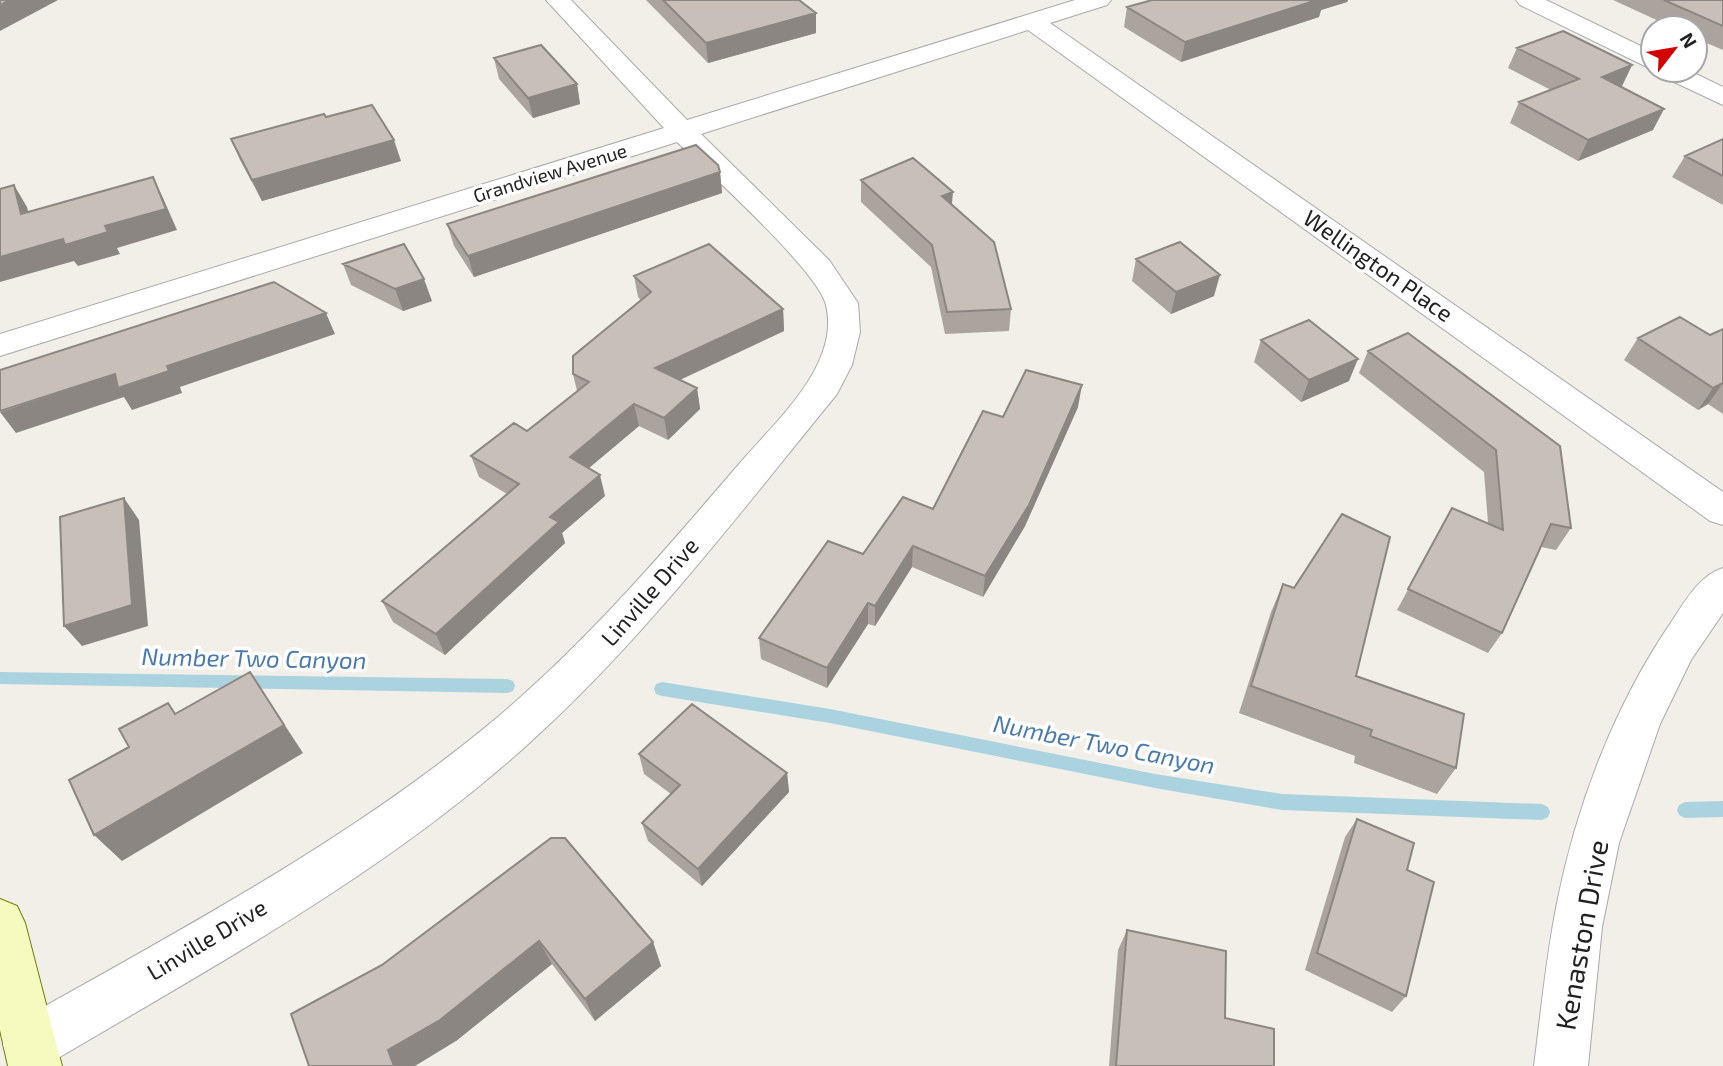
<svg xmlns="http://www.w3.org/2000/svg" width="1723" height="1066" viewBox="0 0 1723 1066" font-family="'Exo 2',sans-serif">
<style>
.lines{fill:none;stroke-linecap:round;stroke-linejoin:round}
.stream{fill:#aad3df;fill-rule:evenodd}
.street-casing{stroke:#a9a9a9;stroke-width:2}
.secondary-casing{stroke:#707d05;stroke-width:2}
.street{fill:#fff;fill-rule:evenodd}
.secondary{fill:#f7fabf;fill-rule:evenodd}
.wall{fill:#aba49e}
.shaded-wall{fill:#8b8681}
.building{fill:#c7bfb8;stroke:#8b8681;stroke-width:2}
.labels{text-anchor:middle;stroke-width:7;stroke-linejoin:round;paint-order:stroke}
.far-street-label{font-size:19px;fill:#222;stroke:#fff}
.street-label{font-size:23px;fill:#222;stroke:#fff}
.water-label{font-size:24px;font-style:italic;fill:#4a7aab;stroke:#fff}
.near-street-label{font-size:28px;fill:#222;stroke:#fff}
</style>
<rect width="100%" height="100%" fill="#f2efe9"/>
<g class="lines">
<path class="stream" d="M0,672L507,679L513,681L515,686L513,691L507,693L0,684Z
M662,682L830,709L1155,774L1282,794L1542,804L1548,807L1550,812L1548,817L1542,820L1282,810L1155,788L830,723L662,696L656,694L654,689L656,684Z
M1723,801V817L1685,818L1679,815L1677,810L1679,805L1685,802Z"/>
<defs>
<path id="street" d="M546,0H571L687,120L1075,0H1111L1107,5L1050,23L1723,492V525L1710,521L1028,30L701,134L829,260L858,303L860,332L852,365L837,394C738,515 643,641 526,746C384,874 212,967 48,1064L42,1066L10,1064L3,1045L10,1026C176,932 346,843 493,721C584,645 662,554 739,464C774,423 841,365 826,305C818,271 707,171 677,142L0,356V334L664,128Z
M1516,0H1546L1653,52V70L1520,5Z
M1655,70H1688L1723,87V105L1659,75Z
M1723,568V613L1691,660L1660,724L1619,843L1602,927L1588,1066H1534C1541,1012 1546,957 1557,903C1576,807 1614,706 1670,624C1684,603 1698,576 1723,568Z"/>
<path id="secondary" d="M0,899L17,906L25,923L62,1066H8L0,1030Z"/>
</defs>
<use href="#street" class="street-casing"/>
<use href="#secondary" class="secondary-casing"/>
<use href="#street" class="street"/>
<use href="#secondary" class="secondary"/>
</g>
<path class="wall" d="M646,0H799L816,33L708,63Z
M1152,0H1348L1347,2L1321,10L1319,17L1181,62L1124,27L1127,7Z
M1613,0H1723V50L1695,38V28H1674Z
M1517,48L1632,65L1622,86H1620L1653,130L1578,161L1510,123L1519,102L1551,90L1508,68Z
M494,58L577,84L580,104L533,118L499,79Z
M326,117L401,161L262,201L240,160L231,139Z
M1723,139V205L1672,177L1685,156Z
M720,172L722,193L474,277L454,246L447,224Z
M861,180L952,205L1011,309L1009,331L945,334L931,267L861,202Z
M1136,259L1214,296L1171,314L1132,281Z
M343,264L432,301L403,311L351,285Z
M634,276L783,309L784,331L680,380L697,388L700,409L668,440L639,426L588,468L605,496L562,533L565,543L445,655L393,622L382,601L507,494L479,477L471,456L527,431L577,391L573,374L641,300L638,297Z
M1723,329V414L1708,404L1698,410L1624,360L1638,338L1710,335Z
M1408,333L1571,528L1556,550L1541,547L1502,633L1488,653L1397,610L1452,508L1488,523L1484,472L1359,373L1368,351Z
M1261,340L1349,381L1301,402L1254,362Z
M1078,407L1025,526L983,597L912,567L875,626L868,624L827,688L761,659L759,638L863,554L933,509L1003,417Z
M1283,584L1356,676L1456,768L1437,794L1354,763L1355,756L1239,713L1271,612Z
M639,754L787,773L789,792L702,886L648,841L642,823L671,794L644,774Z
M1357,819L1407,870L1406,996L1392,1012L1305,970L1345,837Z
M551,838L653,942L661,966L595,1021L552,964L456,1041L382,965Z
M1127,930L1225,1018L1274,1066H1109L1118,950Z"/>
<path class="shaded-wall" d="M10,0H58L0,31V5Z
M1315,0H1348L1347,2L1321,10L1319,17L1181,62L1185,42Z
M816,13V33L708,63L706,43Z
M1632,65L1622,86L1592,97L1602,77Z
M577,84L580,104L533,118L528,98Z
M1664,109L1653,130L1578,161L1588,140Z
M394,140L401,161L262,201L252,180Z
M720,172L722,193L474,277L468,256Z
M153,177L163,198L177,230L117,248L120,254L78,266L74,261L0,282V257Z
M14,185L27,207L34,235L21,214Z
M953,192L951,214L942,196Z
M1220,275L1214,296L1171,314L1176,292Z
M424,279L432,301L403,311L395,289Z
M783,309L784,331L658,390L655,368Z
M326,313L335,334L180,387L182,393L132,410L124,397L16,433L0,412L115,374L167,366Z
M1358,359L1349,381L1301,402L1309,380Z
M1723,383L1708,404L1698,410L1713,388Z
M1082,385L1078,407L1025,526L983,597L985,576Z
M697,388L700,409L668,440L664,418Z
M634,404L639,426L576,479L570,457Z
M600,475L605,496L562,533L565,543L445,655L436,634L550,517Z
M124,498L139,520L148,626L82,646L64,626Z
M913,546L912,567L875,626V606Z
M868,603V624L827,688V668Z
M250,672L303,753L122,861L94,835Z
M787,773L789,792L702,886L698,869Z
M539,941L552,964L456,1041L415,1066H394L388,1050Z
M653,942L661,966L595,1021L585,999Z"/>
<path class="building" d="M0,0H10L0,5Z
M663,0H799L816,13L706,43Z
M1152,0H1317L1185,42L1127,7Z
M1664,0H1723V26Z
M1563,31L1632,65L1602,77L1664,109L1588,140L1519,102L1579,79L1517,48Z
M541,45L577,84L528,98L494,58Z
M372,105L394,140L252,180L231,139L324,114L326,117Z
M1723,139V176L1685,156Z
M696,145L718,165L720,172L468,256L447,224Z
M913,158L953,192L942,196L994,242L1011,309L947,312L932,245L861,180Z
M153,177L166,209L105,226L108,232L65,245L63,239L0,257V189L14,185L21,214Z
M1180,242L1220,275L1176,292L1136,259Z
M404,244L424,279L395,289L343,264Z
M709,244L783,309L655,368L697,388L664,418L634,404L570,457L600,475L550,517L559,522L436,634L382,601L519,484L471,456L514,423L527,431L589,382L573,374V356L651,292L634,276Z
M274,282L326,313L167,366L169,371L118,388L115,374L0,411V370Z
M1680,317L1710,335L1723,329V383L1713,388L1638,338Z
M1309,320L1358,359L1309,380L1261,340Z
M1408,333L1560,446L1571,528L1551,524L1502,633L1408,589L1452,508L1503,530L1496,450L1368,351Z
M1026,370L1082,385L1029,505L985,576L913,546L875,606L868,603L827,668L759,638L828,541L863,554L903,497L933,509L983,411L1003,417Z
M124,498L132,605L64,626L60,517Z
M1342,514L1390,537L1356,676L1464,714L1456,768L1370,736L1372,730L1251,686L1283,584L1294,588Z
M250,672L284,725L94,835L69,780L129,747L119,729L168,703L175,714Z
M692,704L787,773L698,869L642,823L680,785L639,754Z
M1357,819L1414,843L1407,870L1434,882L1406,996L1317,953Z
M551,838H565L653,942L585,999L539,941L440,1020L388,1050L394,1066H309L291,1014L382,965Z
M1127,930L1226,951L1225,1018L1274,1029V1066H1116Z"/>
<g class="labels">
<g class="far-street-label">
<text transform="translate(550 173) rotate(-17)" y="7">Grandview Avenue</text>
</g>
<g class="street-label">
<text transform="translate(1378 266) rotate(35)" y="8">Wellington Place</text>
<text transform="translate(650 592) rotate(-49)" y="8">Linville Drive</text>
<text transform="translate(207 940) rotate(-31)" y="8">Linville Drive</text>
</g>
<g class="water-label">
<text transform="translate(254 659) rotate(1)" y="8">Number Two Canyon</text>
<text transform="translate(1104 745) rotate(11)" y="8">Number Two Canyon</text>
</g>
<g class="near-street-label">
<text transform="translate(1582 935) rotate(-80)" y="10">Kenaston Drive</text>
</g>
</g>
<g transform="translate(1674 49) rotate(59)"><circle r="33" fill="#ffffff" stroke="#a7a7a7" stroke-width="2"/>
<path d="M0-5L12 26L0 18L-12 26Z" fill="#d40000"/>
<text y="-10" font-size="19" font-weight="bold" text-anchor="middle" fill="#222222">N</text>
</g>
</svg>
